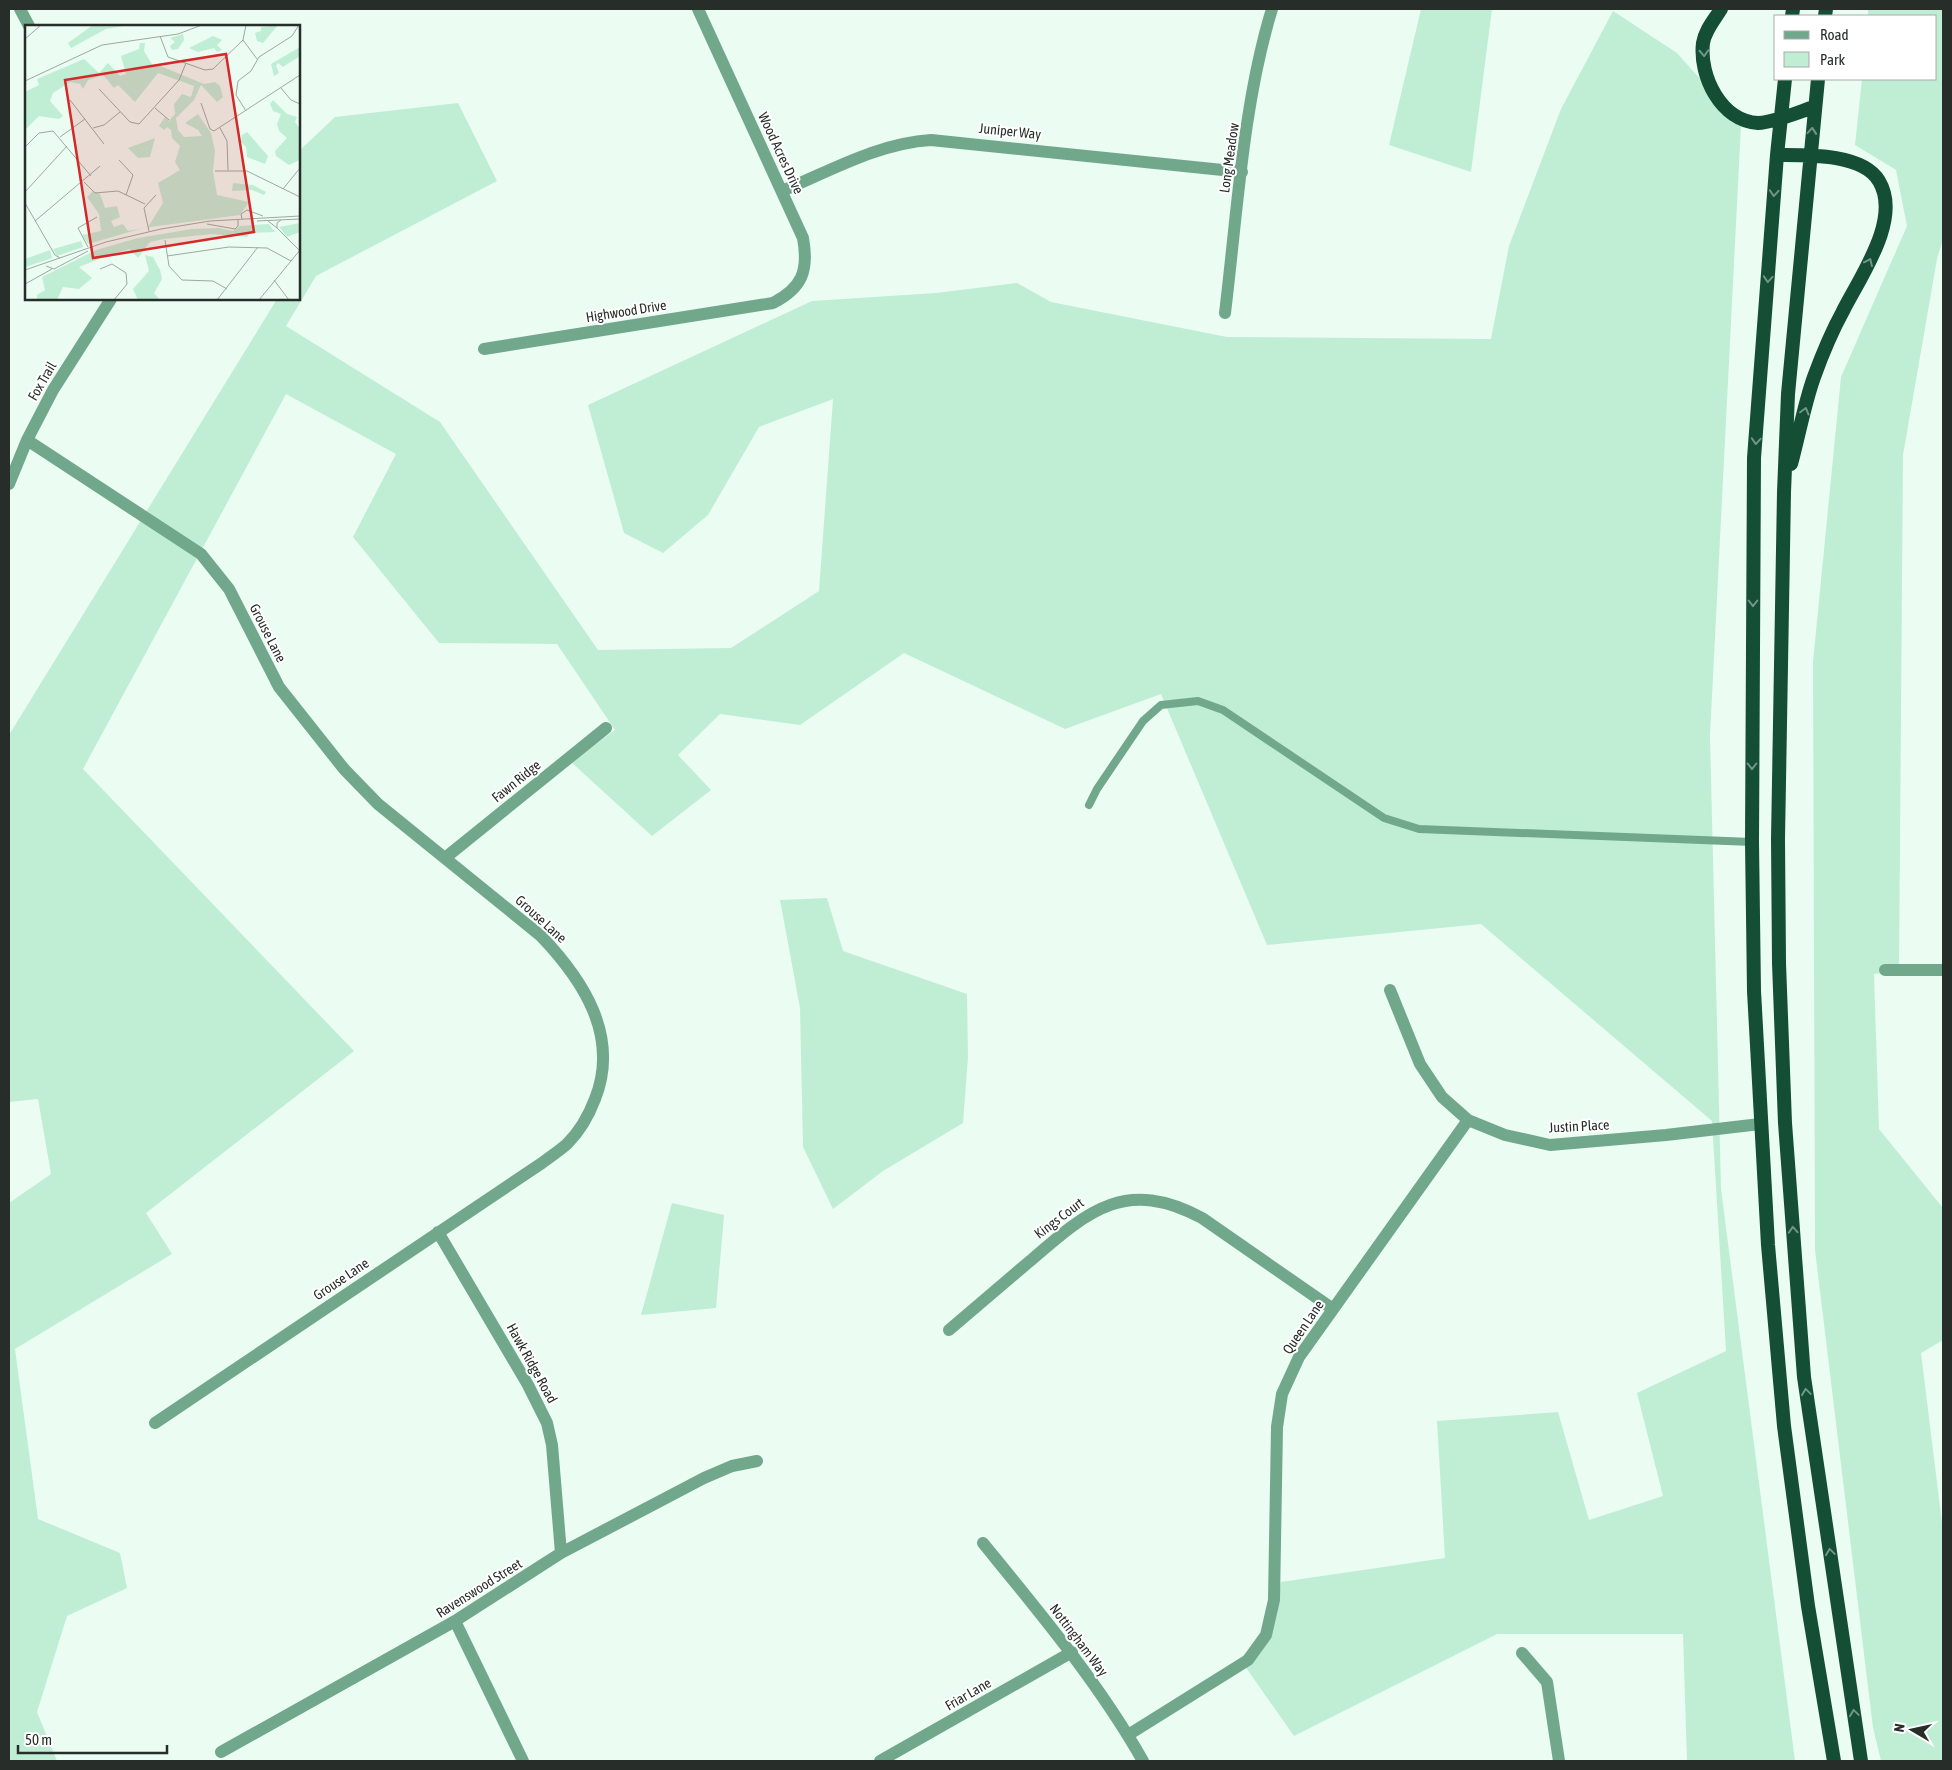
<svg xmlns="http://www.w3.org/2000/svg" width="1952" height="1770" viewBox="0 0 1952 1770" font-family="'Asap Condensed',sans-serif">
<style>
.green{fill:#bfeed5}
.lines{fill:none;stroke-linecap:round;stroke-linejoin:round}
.service{stroke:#71a88c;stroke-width:8}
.minor{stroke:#71a88c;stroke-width:12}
.trunk{stroke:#144e35;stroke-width:14}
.oneway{stroke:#729586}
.labels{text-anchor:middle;stroke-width:4;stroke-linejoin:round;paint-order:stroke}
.street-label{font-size:14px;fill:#272e2a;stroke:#fff}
.inset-road{fill:none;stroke:#9daaa2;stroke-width:1}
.view{fill:#d62828;fill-opacity:0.15;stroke:#d62828;stroke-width:2.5}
.inset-edge{fill:none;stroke:#272e2a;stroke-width:2.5}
</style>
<rect width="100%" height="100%" fill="#ebfcf2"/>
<path class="green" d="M1421,9H1492L1471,172L1389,145Z
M1868,9H1943V239L1937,259L1903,455L1899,972L1874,974L1879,1129L1943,1208V1340L1921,1353L1943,1531V1761H1881L1873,1728L1815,1250L1813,662L1841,377L1907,226L1896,170L1855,145L1862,79H1936V16H1868Z
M1613,11L1677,53L1741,125L1710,736L1721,1189L1795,1761H1687L1683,1634H1497L1294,1736L1240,1659L1269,1628L1281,1582L1445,1558L1437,1421L1558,1412L1589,1520L1663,1496L1637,1393L1726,1351L1712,1121L1481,924L1267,945L1161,694L1065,729L904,653L800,725L720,714L678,755L711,790L652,836L571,762L615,730L557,644L439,643L353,537L396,454L286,394L83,769L354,1051L146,1213L172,1254L15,1349L38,1519L120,1553L127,1588L67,1616L37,1712L57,1761H9V1203L51,1174L38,1099L9,1102V735L277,299H299V151L335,117L458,103L497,181L316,276L286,326L440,422L598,650L731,648L819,591L833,399L759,427L708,515L663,553L624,533L588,405L812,301L936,293L1017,283L1051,302L1227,337L1491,339L1509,246L1561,109Z
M827,898L843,951L967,994L968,1057L963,1123L883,1171L833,1209L803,1147L800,1008L780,900Z
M672,1203L724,1215L716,1308L641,1315Z"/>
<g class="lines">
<path class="service" d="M1089,805L1097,789L1143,721L1161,705L1198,701L1223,710L1384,818L1419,829L1752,842"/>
<path class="minor" d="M20,9L29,26
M782,191C830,171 879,143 931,140L1242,172
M1225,313C1237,215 1243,103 1272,9
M484,349L773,303C802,288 809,271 803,238L698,9
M27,440L201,554L229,589L279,687L344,769L378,804L541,936C583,980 620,1036 595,1099C589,1115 579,1132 567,1144C559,1151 550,1157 542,1163L155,1423
M9,484L27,440L53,390L111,299
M445,858L606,728
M1885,970H1943
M1390,990L1420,1064L1442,1097L1468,1120L1505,1135L1550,1145L1666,1135L1760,1124
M438,1232L528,1385L547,1423L552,1445L561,1553
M949,1330C976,1307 1003,1284 1030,1261C1088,1211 1125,1177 1202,1218L1333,1309
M983,1543C1040,1613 1098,1682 1143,1761
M455,1621L523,1761
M1522,1653L1547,1682L1559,1761
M1128,1735L1248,1660L1266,1635L1274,1600L1277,1427L1282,1394L1299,1357L1468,1120
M221,1752L455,1621L561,1553L704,1478L732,1466L757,1461
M880,1761L1072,1652"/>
<path class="trunk" d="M1721,9C1715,19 1705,30 1703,43C1699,76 1721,121 1758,123C1773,123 1799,112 1814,107
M1792,16L1793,9
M1825,16L1826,9
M1785,79L1777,155L1754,458L1752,842L1754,991L1768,1245L1784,1426L1808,1606L1834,1761
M1818,79L1788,394L1784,492L1778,839L1779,963L1785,1123L1804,1377L1861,1761
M1777,155C1805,155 1863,153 1879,181C1902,219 1860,277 1843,311C1832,331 1822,355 1814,377C1804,405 1799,435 1791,464"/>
</g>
<defs><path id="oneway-chevron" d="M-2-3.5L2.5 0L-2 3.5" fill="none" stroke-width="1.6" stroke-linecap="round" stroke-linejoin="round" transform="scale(1.25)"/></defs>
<g class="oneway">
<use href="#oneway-chevron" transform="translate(1704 53) rotate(87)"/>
<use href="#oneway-chevron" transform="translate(1812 131) rotate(-85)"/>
<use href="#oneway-chevron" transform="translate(1774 193) rotate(94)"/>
<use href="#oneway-chevron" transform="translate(1869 262) rotate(-65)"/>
<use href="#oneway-chevron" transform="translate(1768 279) rotate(94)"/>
<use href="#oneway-chevron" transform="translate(1805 411) rotate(-75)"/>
<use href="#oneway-chevron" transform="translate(1756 441) rotate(94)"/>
<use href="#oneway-chevron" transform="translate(1753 603) rotate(90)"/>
<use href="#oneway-chevron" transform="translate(1752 766) rotate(90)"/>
<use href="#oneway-chevron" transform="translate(1793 1230) rotate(-94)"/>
<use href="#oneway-chevron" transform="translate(1806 1392) rotate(-98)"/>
<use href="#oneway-chevron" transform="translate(1830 1552) rotate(-98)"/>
<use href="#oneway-chevron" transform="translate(1854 1713) rotate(-98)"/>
</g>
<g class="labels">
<g class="street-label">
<text transform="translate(1010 131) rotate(6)" y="5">Juniper Way</text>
<text transform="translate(781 153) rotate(65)" y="5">Wood Acres Drive</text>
<text transform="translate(1229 158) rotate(-82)" y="5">Long Meadow</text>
<text transform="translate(626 311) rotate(-9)" y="5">Highwood Drive</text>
<text transform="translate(42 381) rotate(-60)" y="5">Fox Trail</text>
<text transform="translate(268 633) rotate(63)" y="5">Grouse Lane</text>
<text transform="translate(516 781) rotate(-39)" y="5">Fawn Ridge</text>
<text transform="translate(541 919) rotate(42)" y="5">Grouse Lane</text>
<text transform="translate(1579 1126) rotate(-3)" y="5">Justin Place</text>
<text transform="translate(1059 1218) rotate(-37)" y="5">Kings Court</text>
<text transform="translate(341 1279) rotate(-34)" y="5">Grouse Lane</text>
<text transform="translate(1303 1327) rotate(-56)" y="5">Queen Lane</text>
<text transform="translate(532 1363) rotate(61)" y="5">Hawk Ridge Road</text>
<text transform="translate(479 1588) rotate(-32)" y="5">Ravenswood Street</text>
<text transform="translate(1079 1640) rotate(53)" y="5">Nottingham Way</text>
<text transform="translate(968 1694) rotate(-30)" y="5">Friar Lane</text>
</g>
</g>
<g transform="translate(25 25)">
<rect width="275" height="275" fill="#ebfcf2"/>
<path d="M68,0H104L81,4L46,23L43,18ZM253,0L238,18L232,16L230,8L236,6V2ZM158,9L159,15L153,24L147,25L145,21L150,17L145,13ZM188,11L197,15L192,20L197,25L192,27L189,23L173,27L164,23ZM115,18H120L119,26L128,41L133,40L179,59L190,57L195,61L198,72L192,77L176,60L169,75L151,93L153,105L159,112L177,111L173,105L160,98L173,89L186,108L190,126L188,146L192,170L224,177L215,190L118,203L63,219L57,210L76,206L74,189L62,172L68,166L75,169L80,183L92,181L95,192L86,196L89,202L98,199L103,206L123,202L138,178L133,158L155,145L150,137L155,121L147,113L146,105L142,102L139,105L134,101L140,92L144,96L150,89L149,79L157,69L166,72L169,61L133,48L110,77L93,60L89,63L78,50L63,55L58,64L55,59L45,57L28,68L25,76L38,91L34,94L14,91L0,105V67L14,60L12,54L59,34L74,48L83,38L95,51L101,49L96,31L114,24ZM275,22V31L258,42L253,38L251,41L254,48L249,51L246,39ZM248,75L262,89L272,92L270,97L275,104V135L264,140L251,131L250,126L262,113L254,106L252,99L256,89L248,86L245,79ZM222,107L243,131L240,139L222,132L221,122L216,117L217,110ZM130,113L125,132L113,133L103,123ZM208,158L228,160L241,167L239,170L227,165L207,166ZM275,198V207L262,212L254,202ZM244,199L250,207L225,208L222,212L187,209L139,214L125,217L113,233L105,224L84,230L54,242L67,253L54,264L38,262L32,275H12V270L20,265L17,252L71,225L113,213L167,204L193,203L208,206L215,201ZM56,216L58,222L32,231L28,224ZM25,225L27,233L0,242V234ZM120,230L128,232L135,245L137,254L129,268L135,275H113L108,264L124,246Z" fill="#bfeed5"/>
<path class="inset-road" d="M221,0L218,15L232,34M135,11L143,32L180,45L188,44L218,15M0,14L16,0M0,56L77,20L153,9L177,0M256,63L266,75L275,79M74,64L105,97L114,99L154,55L161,38M45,75L79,119M176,78L185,104L189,106L275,50M130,83L144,95M221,86L211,70L213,56L226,46L234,32L267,11L274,0M68,103L79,100L95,87M195,103L202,116L203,145M35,112L60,94M0,122L14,108L28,106L66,151M94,135L108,150L101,170M190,146H222L275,172M59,157L70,168L93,166L120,179M258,164L275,143M0,167L42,121M0,178L30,230L35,233M217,194L216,189L222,185L238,191M10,196L75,141M232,196L275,194M243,196L252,203V198L256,195M182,199L210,204L213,201V194M252,203L275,226M124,206L119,183L131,170M140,215L144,241L157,255L188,256L202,264M63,222L53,203L72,192M142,231L204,222L242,223L266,236M21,241L29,244L63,226M75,244L87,239L101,248L102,259L89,275M0,245L81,217L136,204L185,196L275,191M249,255L264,275M0,259L27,244M192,275L233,222M234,275L275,225"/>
<path class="view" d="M201,29L229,207L68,233L40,55Z"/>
<rect width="275" height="275" class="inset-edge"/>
</g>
<rect width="1952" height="1770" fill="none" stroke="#272e2a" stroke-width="20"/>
<rect x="1774" y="15" width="162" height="65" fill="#ffffff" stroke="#a9abaa"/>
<rect x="1784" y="31" width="25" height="8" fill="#71a88c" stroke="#a9abaa"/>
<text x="1820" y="40" font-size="15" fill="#272e2a">Road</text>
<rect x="1784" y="52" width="25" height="15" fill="#bfeed5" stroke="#a9abaa"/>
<text x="1820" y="65" font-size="15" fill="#272e2a">Park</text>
<g transform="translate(1912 1730) rotate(279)" stroke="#ffffff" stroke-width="4" paint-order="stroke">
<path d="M0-4L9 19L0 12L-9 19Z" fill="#272e2a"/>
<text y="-8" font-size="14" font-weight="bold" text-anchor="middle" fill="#272e2a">N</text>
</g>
<path d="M18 1745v8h149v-8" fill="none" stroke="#272e2a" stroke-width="2.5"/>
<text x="25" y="1745" font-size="15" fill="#272e2a" stroke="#ffffff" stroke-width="4" paint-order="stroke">50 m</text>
</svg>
